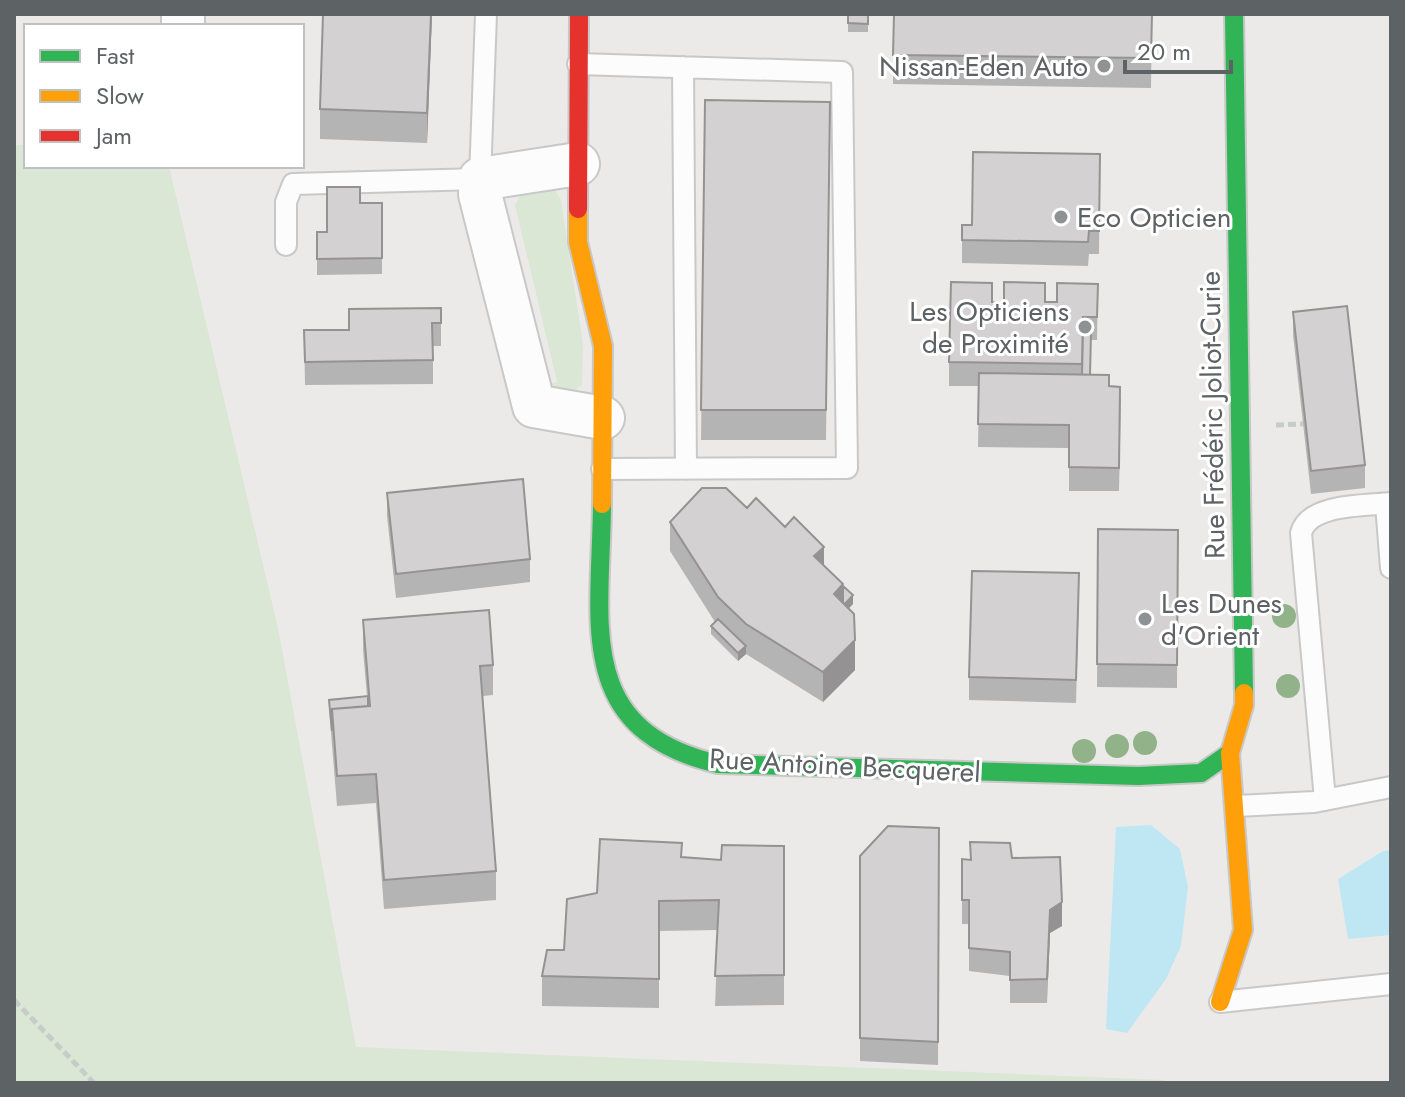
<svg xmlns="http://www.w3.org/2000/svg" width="1405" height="1097" viewBox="0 0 1405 1097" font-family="Jost,sans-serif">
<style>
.green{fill:#dae7d4}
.water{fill:#bfe7f3}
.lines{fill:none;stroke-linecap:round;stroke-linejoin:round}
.lane-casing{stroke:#c9c8c8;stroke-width:24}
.street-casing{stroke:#c9c8c8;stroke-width:46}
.fast-casing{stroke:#c8c8c8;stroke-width:22}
.slow-casing{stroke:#c8c8c8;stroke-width:22}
.jam-casing{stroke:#c8c8c8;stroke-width:22}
.path{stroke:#c7ccc9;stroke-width:5;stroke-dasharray:8 4;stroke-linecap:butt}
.lane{stroke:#fcfcfc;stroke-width:20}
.street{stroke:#fcfcfc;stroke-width:42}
.fast{stroke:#30b455;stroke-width:18}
.slow{stroke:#ff9f0a;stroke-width:18}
.jam{stroke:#e5322d;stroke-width:18}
.tree{fill:#92b28a}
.wall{fill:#b5b4b4}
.shaded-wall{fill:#949292}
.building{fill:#d3d1d1;stroke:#949292;stroke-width:2}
.poi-dot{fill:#8f9293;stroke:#fff;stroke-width:3}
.labels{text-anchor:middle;stroke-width:6;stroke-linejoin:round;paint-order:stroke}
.poi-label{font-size:28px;fill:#5d6265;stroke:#fff;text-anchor:end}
.street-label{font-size:28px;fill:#5d6265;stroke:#fff}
</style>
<rect width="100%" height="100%" fill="#eceae8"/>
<path class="green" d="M14,145H26V166H169L278,628L356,1047L1164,1080L1162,1083H14Z
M554,188L561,200L583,344L582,385L570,393L542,387L557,382L515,205L522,192Z"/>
<path class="water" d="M1151,825L1180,849L1188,887L1181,946L1166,979L1127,1033L1106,1029L1116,827Z
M1391,850V935L1348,939L1338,879L1383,851Z"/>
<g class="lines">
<defs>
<path id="lane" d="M578,64L842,72L847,468L602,469
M683,67L686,469
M286,245V202L293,184L480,179L486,14
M1386,504L1391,568
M1325,800L1301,533C1309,503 1366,506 1391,503
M1236,806L1314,802L1391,787
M1220,1002L1391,984"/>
<path id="street" d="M183,26V14
M578,164L480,179V194L534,406L603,418"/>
<path id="fast" d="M1234,14L1244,693
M602,504C601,623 573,730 718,764L1138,776L1201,773L1230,753"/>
<path id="slow" d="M578,209V242L603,346L602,504
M1220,1002L1243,930L1230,753L1244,705V693"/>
<path id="jam" d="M578,209L579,14"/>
</defs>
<use href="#lane" class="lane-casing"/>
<use href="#street" class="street-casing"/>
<use href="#fast" class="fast-casing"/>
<use href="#slow" class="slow-casing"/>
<use href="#jam" class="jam-casing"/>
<path class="path" d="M1276,425L1303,424
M14,1000L94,1083"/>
<use href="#lane" class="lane"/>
<use href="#street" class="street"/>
<use href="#fast" class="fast"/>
<use href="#slow" class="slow"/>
<use href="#jam" class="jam"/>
</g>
<g class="tree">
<circle cx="1284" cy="616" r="12"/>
<circle cx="1288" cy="686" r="12"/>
<circle cx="1145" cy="743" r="12"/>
<circle cx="1117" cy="746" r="12"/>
<circle cx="1084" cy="751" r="12"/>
</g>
<path class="wall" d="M432,14L427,143L320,139V109Z
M848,14H868V32H848Z
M894,14H1152L1151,88L893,84Z
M705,100L830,102L826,440H701Z
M1100,154L1099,254H1089L1088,266L962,263V225H972Z
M360,203H382V274L317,275V232H327Z
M1098,284L1097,340H1091L1090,375L1109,386L1121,398L1119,491H1069V448L978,447L979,386H949V362L992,302H1057Z
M441,308V346H433V384L305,385L304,330H349Z
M1293,312L1365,465V488L1311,494L1293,335Z
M387,493L530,559V582L396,598L387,516Z
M747,508L824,566L843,586L853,604L849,608L855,670L823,702L746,654L738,661L711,634V626L715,622L670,551V522Z
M1098,529L1178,530L1177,688L1097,687Z
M1079,597L1076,703L969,700V677Z
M363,620L493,665V695L483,696L496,871V900L384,909L376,803L337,806L329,708V700L367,696L363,650Z
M939,828L938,1065L860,1061V856Z
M970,842L1012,858L1062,926L1050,933L1047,1003H1010V976L969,971V924H962V859L970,860Z
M784,846V1005L715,1006L718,930L659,931V1008L542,1006V976L564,950L597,893L682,857L721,860Z"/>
<path class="shaded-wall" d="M431,14H432L427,143V113Z
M824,547V576L814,556Z
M843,584V614L834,594Z
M853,595V604L843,614V606Z
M855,640V670L823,702V672Z
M746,646V654L738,661V653Z
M1062,902V926L1050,933L1047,1003L1050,910Z"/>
<path class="building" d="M323,14H431L427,113L320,109Z
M848,14H868V24L848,23Z
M894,14H1152L1151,58L893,55Z
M705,100L830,102L826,410H701Z
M973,152L1100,154L1099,231H1089L1088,242L962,240V225H972Z
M327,187H360V203H382V258L317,259V232H327Z
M951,282L992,283V302H1004V282L1045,283V302H1057V283L1098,284L1097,317H1083L1082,364L949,362Z
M1347,306L1365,465L1311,471L1293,312Z
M441,308V323H432L433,360L305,362L304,330H349V309Z
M1083,332H1091L1090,375H1082Z
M979,373L1109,375V386L1120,387L1119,468L1069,467V425L978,424Z
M523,479L530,559L396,574L387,493Z
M702,488H726L747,508L756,498L785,527L794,517L824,547L814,556L843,584L834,594L854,614L855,640L823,672L746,624L718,597L670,522Z
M1098,529L1178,530L1177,665L1097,664Z
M972,571L1079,573L1076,680L969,677Z
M843,586L853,595L845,604L843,603Z
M489,610L493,665L480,666L496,871L384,880L376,774L337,776L332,709L370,706L363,620Z
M718,619L746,646L738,653L711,626Z
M368,696V706L332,709V731L329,700Z
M888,826L939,828L938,1042L860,1038V856Z
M600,839L682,843L681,857L721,860L722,845L784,846V975L715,976L719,900L659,901V979L542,976L547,950H564L567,899L597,893Z
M970,842L1010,843L1012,858L1060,857L1062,902L1050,910L1047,979L1010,980V952L969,948V900H962V859L971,860Z"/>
<g class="poi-dot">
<circle cx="1104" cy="66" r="8"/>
<circle cx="1061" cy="217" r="8"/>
<circle cx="1085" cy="327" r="8"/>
<circle cx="1145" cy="619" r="8"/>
</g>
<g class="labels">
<g class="poi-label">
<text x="1088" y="76">Nissan-Eden Auto</text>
<text x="1077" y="227" text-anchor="start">Eco Opticien</text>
<text x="1069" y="321">Les Opticiens<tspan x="1069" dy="32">de Proximité</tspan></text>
<text x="1161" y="613" text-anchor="start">Les Dunes<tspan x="1161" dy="32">d'Orient</tspan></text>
</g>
<g class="street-label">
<text transform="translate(1212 415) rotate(-91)" y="10">Rue Frédéric Joliot-Curie</text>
<text transform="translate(845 765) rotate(3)" y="10">Rue Antoine Becquerel</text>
</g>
</g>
<rect width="1405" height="1097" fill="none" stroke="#5d6265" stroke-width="32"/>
<rect x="24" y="24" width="280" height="144" fill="#ffffff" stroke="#bec0c1" stroke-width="2"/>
<rect x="40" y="50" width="40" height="12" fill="#30b455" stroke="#bec0c1" stroke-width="2"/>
<text x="96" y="64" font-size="24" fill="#5d6265">Fast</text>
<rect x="40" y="90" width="40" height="12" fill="#ff9f0a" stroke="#bec0c1" stroke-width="2"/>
<text x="96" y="104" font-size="24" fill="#5d6265">Slow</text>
<rect x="40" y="130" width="40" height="12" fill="#e5322d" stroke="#bec0c1" stroke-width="2"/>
<text x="96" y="144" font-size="24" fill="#5d6265">Jam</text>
<path d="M1125 60v12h106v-12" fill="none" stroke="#5d6265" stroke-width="4"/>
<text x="1137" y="60" font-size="24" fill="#5d6265" stroke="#ffffff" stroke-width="6" paint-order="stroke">20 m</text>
</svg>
